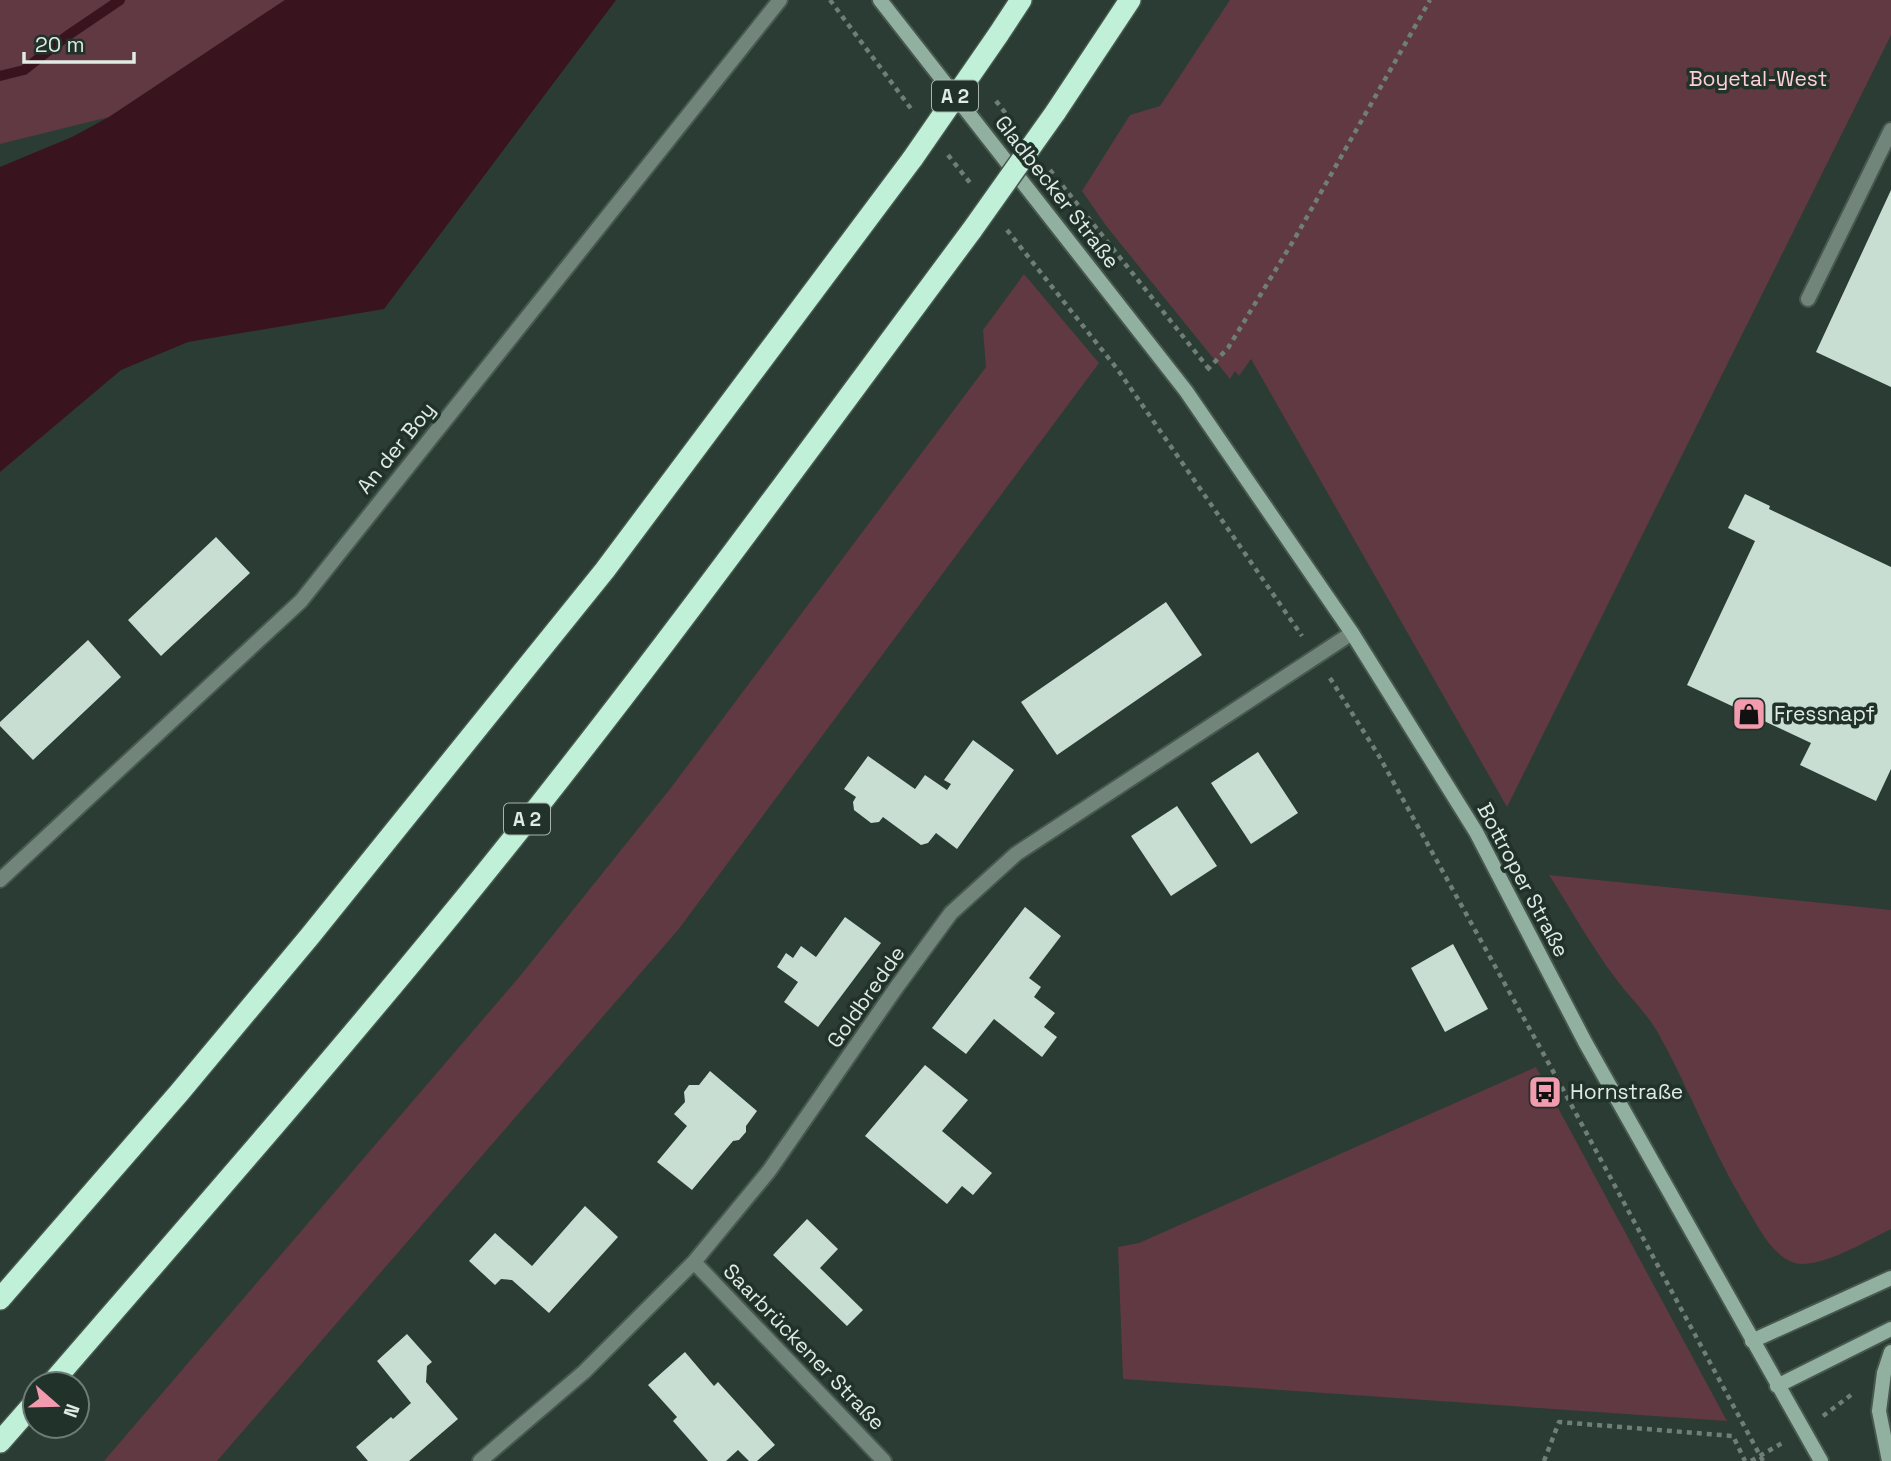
<svg xmlns="http://www.w3.org/2000/svg" width="1891" height="1461" viewBox="0 0 1891 1461" font-family="'Space Grotesk',sans-serif">
<style>
.green{fill:#603942}
.water{fill:#39141e}
.lines{fill:none;stroke-linecap:round;stroke-linejoin:round}
.stream{stroke:#39141e;stroke-width:10}
.building{fill:#c8ded2}
.lane-casing{stroke:#47584f;stroke-width:18}
.street-casing{stroke:#47584f;stroke-width:18}
.secondary-casing{stroke:#47584f;stroke-width:18}
.highway-casing{stroke:#47584f;stroke-width:24}
.path{stroke:#6f7f77;stroke-width:4.5;stroke-dasharray:5 5;stroke-linecap:butt}
.lane{stroke:#72857b;stroke-width:14}
.street{stroke:#72857b;stroke-width:14}
.secondary{stroke:#92b0a0;stroke-width:14}
.highway{stroke:#c0f0d8;stroke-width:21}
.highway-bridge-casing{stroke:#47584f;stroke-width:24;stroke-linecap:butt}
.highway-bridge{stroke:#c0f0d8;stroke-width:21}
.labels{text-anchor:middle;stroke-width:7;stroke-linejoin:round;paint-order:stroke}
.shield{fill:#203229;stroke:#a6b4ad;stroke-width:2}
.shield-label{font-size:19px;font-weight:bold;fill:#e0ebe5}
.park-label{font-size:21px;fill:#fecfd8;stroke:#203229}
.street-label{font-size:21px;fill:#e0ebe5;stroke:#203229}
.poi-label{font-size:21px;fill:#e0ebe5;stroke:#203229;text-anchor:start}
</style>
<rect width="100%" height="100%" fill="#2a3c33"/>
<path class="green" d="M0,0H285L109,117L0,144Z
M1230,0H1891V35L1507,807L1251,359L1239,376L1235,371L1230,379L1107,227L1082,191L1130,115L1160,106Z
M1024,274L1099,363L678,930L217,1461H104L520,976L670,789L986,367L983,330Z
M1549,875L1891,910V1229C1868,1240 1816,1272 1792,1262C1768,1252 1755,1220 1742,1200C1710,1146 1689,1088 1658,1033C1646,1012 1630,998 1616,979C1591,946 1571,909 1549,875Z
M1536,1067L1727,1421L1123,1379L1118,1247L1139,1243Z"/>
<path class="water" d="M285,0H616L384,309L188,342L121,370L0,472V167L72,137L109,117Z"/>
<g class="lines">
<path class="stream" d="M0,76L24,70L67,36L120,0"/>
</g>
<path class="building" d="M1891,190V387L1816,352Z
M1745,494L1770,506L1769,509L1891,567V769L1876,801L1800,765L1811,743L1687,685L1755,541L1728,528Z
M216,537L250,573L161,656L128,620Z
M1166,602L1202,655L1057,755L1021,702Z
M88,640L121,677L33,760L0,726V722Z
M973,740L1014,770L957,849L936,833L928,843L921,845L883,817L879,822L871,823L854,810L853,802L856,797L844,789L868,756L915,789L925,775L947,790L951,784L944,780Z
M1258,752L1298,813L1251,844L1211,783Z
M1177,806L1217,866L1171,896L1131,836Z
M1025,907L1061,936L1029,978L1041,987L1034,997L1055,1013L1044,1027L1057,1037L1042,1057L994,1019L966,1054L932,1028Z
M845,917L881,943L818,1027L784,1002L798,982L777,967L786,953L793,958L801,946L816,957Z
M1453,944L1488,1009L1445,1032L1411,968Z
M925,1065L968,1100L942,1131L992,1173L973,1195L962,1186L947,1204L865,1136Z
M710,1071L757,1111L746,1126V1132L739,1140L733,1141L692,1190L657,1162L687,1126L674,1114L685,1102L684,1092L689,1085H699Z
M585,1206L618,1237L549,1313L512,1280L501,1279L495,1285L469,1261L495,1233L532,1266Z
M807,1219L838,1249L820,1268L863,1310L847,1326L773,1255Z
M407,1334L432,1362L427,1366L426,1382L458,1419L409,1461H368L356,1447L391,1417L393,1419L411,1403L377,1361Z
M685,1352L714,1386L718,1382L775,1445L757,1461H749L738,1450L726,1461H708L673,1421L677,1417L648,1385Z"/>
<g class="lines">
<defs>
<path id="lane" d="M1808,299L1891,130"/>
<path id="street" d="M0,880L301,601L780,0
M694,1262L884,1461
M480,1461L584,1372L694,1262L769,1171L896,988L951,913L1016,854L1352,633"/>
<path id="secondary" d="M880,0L1186,391L1352,633L1476,832L1585,1042L1821,1461
M1752,1341L1891,1278
M1777,1386L1891,1329
M1889,1461L1879,1411L1884,1373L1891,1352"/>
<path id="highway" d="M998,35L1021,0
M1055,113L1130,0
M0,1299L179,1093L310,936L605,570L913,158
M51,1384C185,1229 321,1074 451,915C633,693 801,460 972,230
M0,1442L35,1402"/>
</defs>
<use href="#lane" class="lane-casing"/>
<use href="#street" class="street-casing"/>
<use href="#secondary" class="secondary-casing"/>
<use href="#highway" class="highway-casing"/>
<path class="path" d="M830,0L912,110
M996,101L1014,124
M948,155L971,184
M1050,170L1209,369
M1007,230L1118,370L1302,636
M1207,370L1228,348L1295,238L1430,0
M1330,678L1379,756L1559,1082L1763,1461
M1823,1416L1855,1392
M1544,1461L1559,1422L1733,1436L1745,1461
M1751,1461L1784,1442"/>
<use href="#lane" class="lane"/>
<use href="#street" class="street"/>
<use href="#secondary" class="secondary"/>
<use href="#highway" class="highway"/>
<defs>
<path id="highway-bridge" d="M913,158L998,35
M972,230L1055,113"/>
</defs>
<use href="#highway-bridge" class="highway-bridge-casing"/>
<use href="#highway-bridge" class="highway-bridge"/>
</g>
<defs>
<symbol id="shop-square" viewBox="-11 -11 22 22"><rect x="-9" y="-9" width="18" height="18" rx="4" fill="#f29aae" stroke="#203229"/><path d="M-5-2.5h2.3a2.7 3.5 0 0 1 5.4 0H5L5.5 6h-11ZM-1.5-2.5h3a1.5 2.3 0 0 0-3 0Z" fill="#111"/></symbol>
<symbol id="bus-square" viewBox="-11 -11 22 22"><rect x="-9" y="-9" width="18" height="18" rx="4" fill="#f29aae" stroke="#203229"/><path d="M-5-6H5V4H4V6H2V4H-2V6H-4V4H-5ZM-3.5-4V0h7V-4ZM-3.5 1.2v1.5H-2V1.2ZM2 1.2v1.5H3.5V1.2Z" fill="#111"/></symbol>
</defs>
<g fill-rule="evenodd">
<use href="#shop-square" x="1730" y="695" width="38" height="38"/>
<use href="#bus-square" x="1526" y="1073" width="38" height="38"/>
</g>
<g class="labels">
<g class="shield">
<rect x="932" y="80.5" width="46" height="31" rx="5"/>
<rect x="504" y="803.5" width="46" height="31" rx="5"/>
</g>
<g class="shield-label">
<text x="955" y="103">A 2</text>
<text x="527" y="826">A 2</text>
</g>
<g class="park-label">
<text x="1758" y="86">Boyetal-West</text>
</g>
<g class="street-label">
<text transform="translate(1057 192) rotate(52)" y="7">Gladbecker Straße</text>
<text transform="translate(396 448) rotate(-51)" y="7">An der Boy</text>
<text transform="translate(1523 880) rotate(62)" y="7">Bottroper Straße</text>
<text transform="translate(866 997) rotate(-55)" y="7">Goldbredde</text>
<text transform="translate(804 1347) rotate(46)" y="7">Saarbrückener Straße</text>
</g>
<g class="poi-label">
<text x="1774" y="721">Fressnapf</text>
<text x="1570" y="1099">Hornstraße</text>
</g>
</g>
<g transform="translate(56 1405) rotate(110)"><circle r="33" fill="#203229" stroke="#6d7c74" stroke-width="2"/>
<path d="M0-5L12 26L0 18L-12 26Z" fill="#f29aae"/>
<text y="-10" font-size="19" font-weight="bold" text-anchor="middle" fill="#e0ebe5">N</text>
</g>
<path d="M24 52v10h110v-10" fill="none" stroke="#e0ebe5" stroke-width="3.5"/>
<text x="35" y="52" font-size="21" fill="#e0ebe5" stroke="#203229" stroke-width="5" paint-order="stroke">20 m</text>
</svg>
